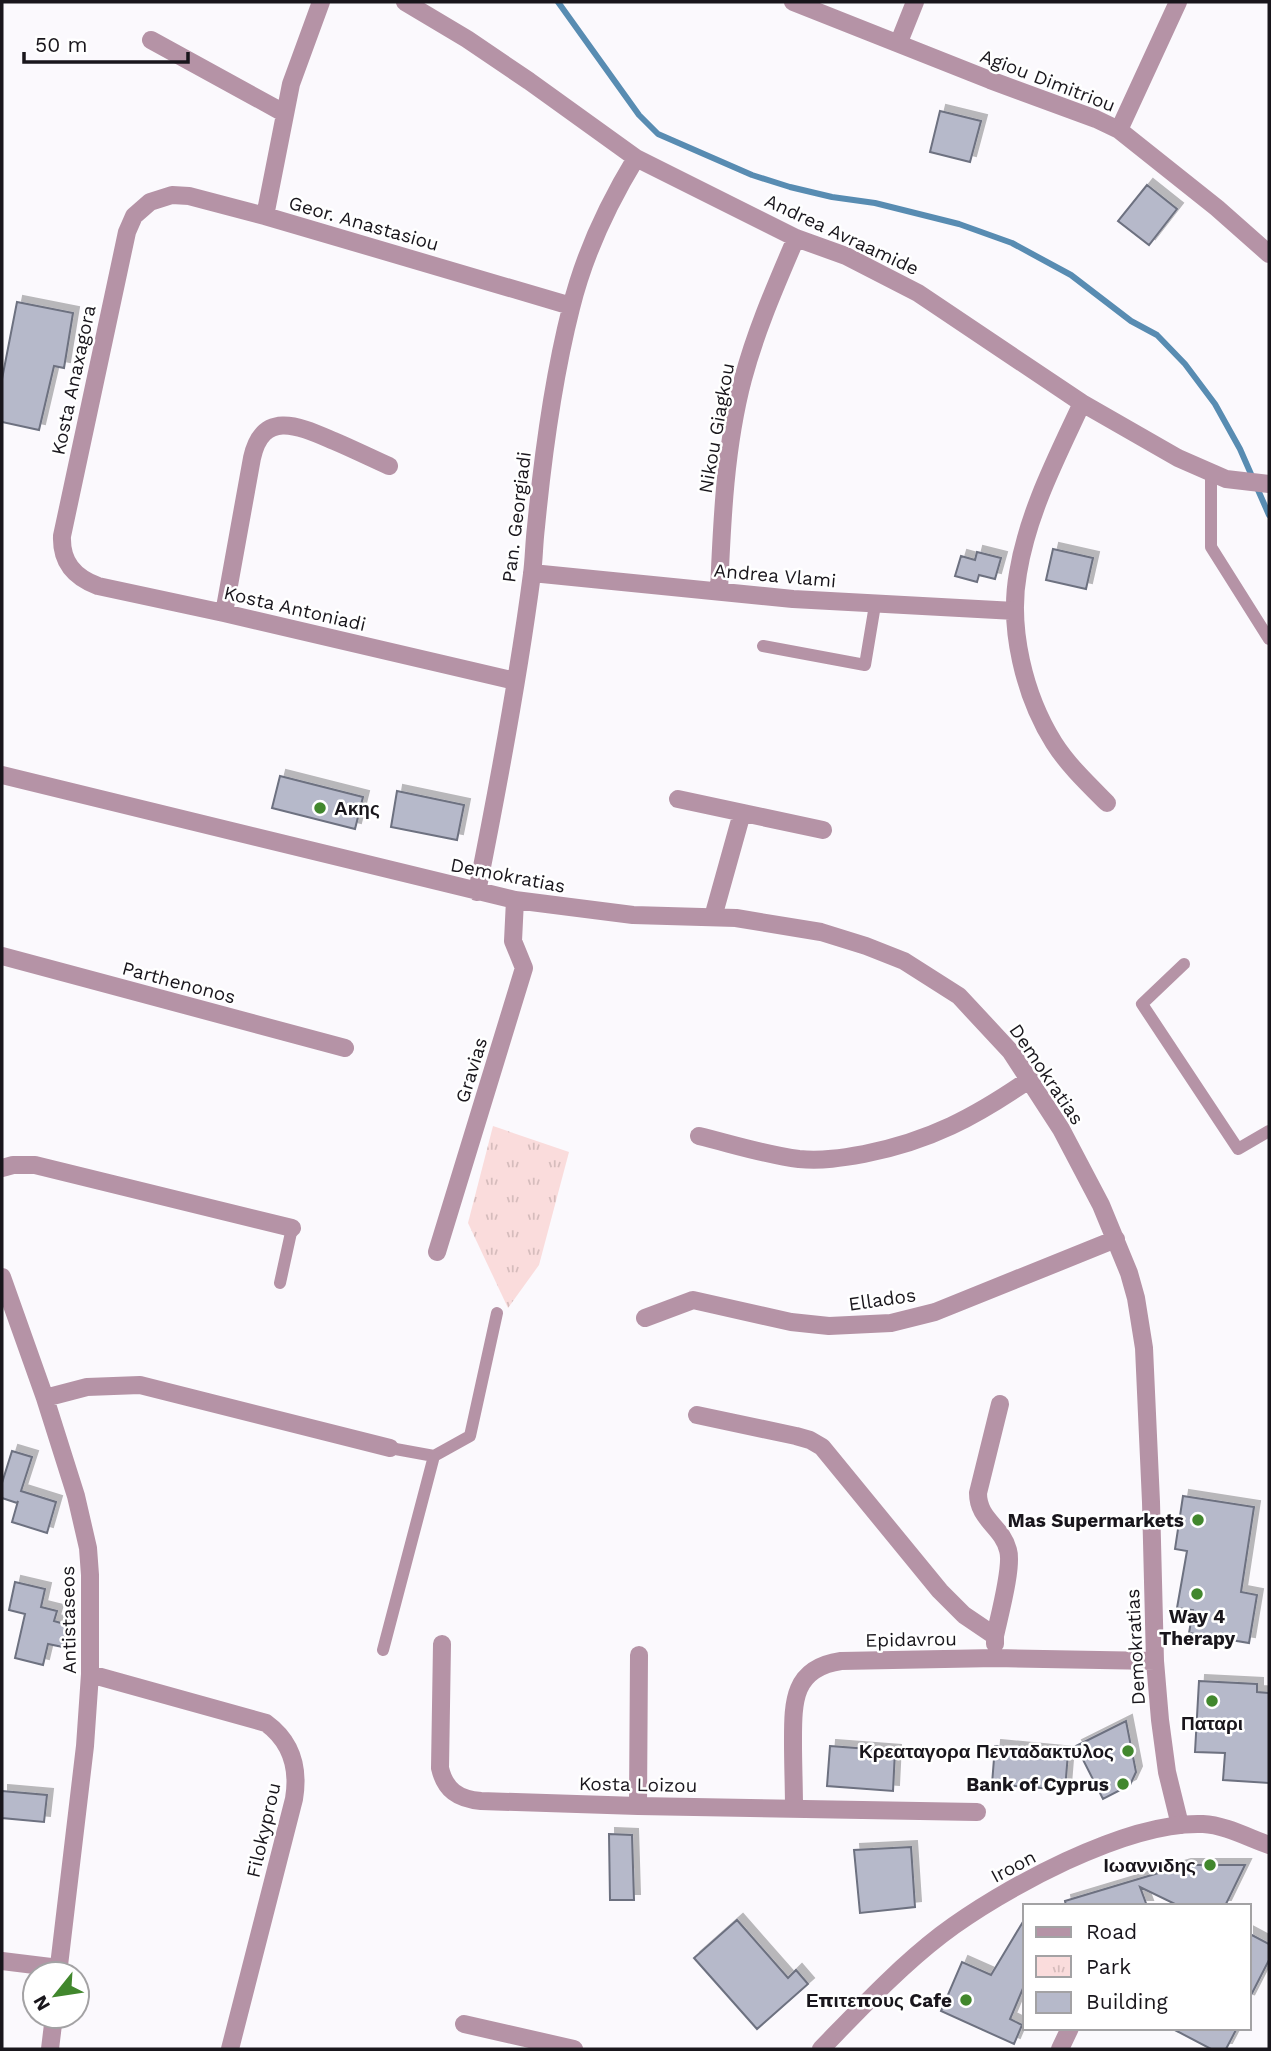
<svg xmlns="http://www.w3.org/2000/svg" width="1271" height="2051" viewBox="0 0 1271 2051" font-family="'Work Sans',sans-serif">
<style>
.park{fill:url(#park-tufts)}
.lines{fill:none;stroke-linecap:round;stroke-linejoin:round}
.stream{stroke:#588cb2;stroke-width:6}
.building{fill:#b6b9ca;stroke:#6d7180;stroke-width:2;filter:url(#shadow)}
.service{stroke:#b593a6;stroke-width:12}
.minor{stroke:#b593a6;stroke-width:18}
.tertiary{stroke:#b593a6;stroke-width:18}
.poi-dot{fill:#41872d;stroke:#fff;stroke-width:2.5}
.labels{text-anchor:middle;stroke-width:5;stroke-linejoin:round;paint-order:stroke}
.street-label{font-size:19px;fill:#19161c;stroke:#fff}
.poi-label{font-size:19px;font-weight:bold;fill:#19161c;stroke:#fff;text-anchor:end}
</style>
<defs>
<pattern id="park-tufts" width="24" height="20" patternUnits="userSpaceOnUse" patternTransform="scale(1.75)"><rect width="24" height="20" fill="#fadcdc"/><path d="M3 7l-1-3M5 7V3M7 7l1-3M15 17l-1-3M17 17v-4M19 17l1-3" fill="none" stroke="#d6bcbc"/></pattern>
<filter id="shadow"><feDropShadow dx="6" dy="-6" stdDeviation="0" flood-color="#0004"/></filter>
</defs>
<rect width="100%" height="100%" fill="#fbf9fd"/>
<path class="park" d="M493,1126L569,1152L539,1265L508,1308L468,1223Z"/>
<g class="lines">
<path class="stream" d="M558,2L639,115L658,134L752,175L790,187L832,197L875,203L959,224L1012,243L1071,275L1131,321L1157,335L1185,364L1215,404L1240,449L1269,515"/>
</g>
<path class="building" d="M940,111L981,121L970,162L930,152Z
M1147,185L1177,209L1149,245L1118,221Z
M17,302L73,313L64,368L54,366L39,430L2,422V379Z
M1053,549L1093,558L1086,589L1046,580Z
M977,552L1001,558L995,579L979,575L977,582L955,576L961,556L975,560Z
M280,776L363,797L355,829L272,808Z
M397,791L464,805L457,840L391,827Z
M12,1451L32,1457L21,1491L56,1502L47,1533L12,1522L18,1501L17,1503L2,1498V1483Z
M1183,1496L1254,1507L1241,1592L1257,1595L1249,1643L1189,1633L1193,1610L1177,1608L1187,1551L1175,1549Z
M15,1582L45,1589L41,1607L57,1611L54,1621L68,1625L63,1647L48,1644L43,1665L15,1658L25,1614L9,1610Z
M1199,1681L1257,1684V1692L1269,1693V1783L1223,1780L1225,1753L1195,1752Z
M1126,1721L1136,1772L1130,1785L1103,1799L1076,1746Z
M830,1746L895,1751L893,1791L827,1786Z
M995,1746L1068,1753L1065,1790L992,1784Z
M2,1791L47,1795L44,1822L2,1818Z
M609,1834L632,1835L634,1900H610Z
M911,1847L915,1907L860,1913L854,1850Z
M1185,1865H1245L1225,1906H1179L1140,1887L1147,1906H1066L1065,1901Z
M737,1920L788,1978L796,1970L808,1984L757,2029L694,1958Z
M1024,1920V1986L1010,2019L1022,2025L1014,2044L941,2011L962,1962L991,1975Z
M1248,1933L1269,1944V1960L1248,2001Z
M1171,2028H1237L1226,2049H1211Z"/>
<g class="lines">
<path class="service" d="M1211,473V547L1269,639
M763,646L865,665L875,605
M1184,964L1142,1004L1238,1149L1269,1131
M280,1283L292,1228
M390,1448L434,1456L470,1436L497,1313
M383,1650L434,1456"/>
<path class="minor" d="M405,2L467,39L529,81L636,158L796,238L846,256L918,293L1082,403L1178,458L1226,479L1269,484
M793,2L990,80L1096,119L1119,130L1217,208L1269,254
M151,40L284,113
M899,42L915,2
M1119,130L1178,2
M265,216L291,84L321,2
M1082,403C1057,457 1028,512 1018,573C1008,628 1024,695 1054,743C1068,765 1088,784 1107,803
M532,573L793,599L1015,611
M719,591C722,521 725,447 743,379C756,330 776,285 796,238
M224,613L252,458C263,408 301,427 334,441C353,449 371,458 389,466
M515,681L224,613L98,586C74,577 61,562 62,536L127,232L134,216L150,202L172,195L189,196L265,216L571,306
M2,775L515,900L633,915L736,918L821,932L866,946L904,961L959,996L1011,1052L1061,1129L1101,1205L1129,1273L1136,1298L1144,1348L1151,1502L1155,1661L1160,1720L1167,1772L1180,1825
M678,799L823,830
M477,892C498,787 518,681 532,574C534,559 534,543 536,527C543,454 553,379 571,308C584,255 608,204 636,158
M713,917L742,813
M2,956L345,1048
M699,1136C732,1144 766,1155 799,1159C822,1161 842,1158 864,1154C930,1141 975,1117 1030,1079
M2,1168L13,1165H35L292,1228
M437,1252L524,968L513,941L515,900
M2,1277L45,1398L76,1496L88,1548L90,1575V1674L85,1746L58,1974
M645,1318L693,1300L791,1322L829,1326L891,1323L935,1312L1116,1239
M45,1398L87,1387L140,1385L390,1448
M697,1415L796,1436L810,1440L822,1447L940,1591L964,1615L995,1636
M442,1644L440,1768C445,1790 458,1799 481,1801L638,1806L977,1812
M995,1644V1636C999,1617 1013,1566 1008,1550C1002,1526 978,1520 978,1493L1000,1404
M90,1674L266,1723C292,1742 299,1769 294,1799L230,2049
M638,1806L639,1655
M794,1809C794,1787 793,1765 793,1743C793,1703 792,1668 841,1661L996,1658L1155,1661
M2,1961L59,1968
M464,2024L574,2049
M50,2049L54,2016
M1060,2049L1070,2028"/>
<path class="tertiary" d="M821,2049C859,2010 898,1968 941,1935C1002,1889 1126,1821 1203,1824C1225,1825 1249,1838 1269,1845"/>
</g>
<g class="poi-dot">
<circle cx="320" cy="808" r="7"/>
<circle cx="1198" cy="1520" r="7"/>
<circle cx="1197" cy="1594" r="7"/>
<circle cx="1212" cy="1701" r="7"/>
<circle cx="1128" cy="1751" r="7"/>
<circle cx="1123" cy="1784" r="7"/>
<circle cx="1210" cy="1865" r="7"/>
<circle cx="966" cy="2000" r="7"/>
</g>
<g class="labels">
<g class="street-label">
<text transform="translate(1048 80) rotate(21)" y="7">Agiou Dimitriou</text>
<text transform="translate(364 223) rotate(16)" y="7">Geor. Anastasiou</text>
<text transform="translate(842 234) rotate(25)" y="7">Andrea Avraamide</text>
<text transform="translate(73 380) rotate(-78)" y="7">Kosta Anaxagora</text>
<text transform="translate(716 428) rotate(-80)" y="7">Nikou Giagkou</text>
<text transform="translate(516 517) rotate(-83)" y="7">Pan. Georgiadi</text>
<text transform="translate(775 575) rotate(5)" y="7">Andrea Vlami</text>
<text transform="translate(295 608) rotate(13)" y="7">Kosta Antoniadi</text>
<text transform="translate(508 875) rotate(11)" y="7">Demokratias</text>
<text transform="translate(179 982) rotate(15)" y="7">Parthenonos</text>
<text transform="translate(471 1070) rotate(-73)" y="7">Gravias</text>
<text transform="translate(1047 1074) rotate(56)" y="7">Demokratias</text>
<text transform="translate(882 1299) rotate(-8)" y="7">Ellados</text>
<text transform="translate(68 1620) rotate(-91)" y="7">Antistaseos</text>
<text transform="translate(911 1639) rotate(-1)" y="7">Epidavrou</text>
<text transform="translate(1135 1647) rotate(-93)" y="7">Demokratias</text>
<text transform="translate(638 1784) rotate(1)" y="7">Kosta Loizou</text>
<text transform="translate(263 1830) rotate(-77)" y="7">Filokyprou</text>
<text transform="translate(1013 1866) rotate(-28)" y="7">Iroon</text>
</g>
<g class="poi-label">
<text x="334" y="815" text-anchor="start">Ακης</text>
<text x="1184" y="1527">Mas Supermarkets</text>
<text x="1197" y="1623" text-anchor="middle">Way 4<tspan x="1197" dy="22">Therapy</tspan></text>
<text x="1212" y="1730" text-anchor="middle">Παταρι</text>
<text x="1114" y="1758">Κρεαταγορα Πενταδακτυλος</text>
<text x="1109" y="1791">Bank of Cyprus</text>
<text x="1196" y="1872">Ιωαννιδης</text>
<text x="952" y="2007">Επιτεπους Cafe</text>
</g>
</g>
<rect width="1271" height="2051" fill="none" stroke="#19161c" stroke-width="7"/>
<rect x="1023" y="1904" width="228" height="126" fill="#ffffff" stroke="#a3a2a4" stroke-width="2"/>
<rect x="1036" y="1927" width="35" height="10" fill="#b593a6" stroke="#a3a2a4" stroke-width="2"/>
<text x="1086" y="1939" font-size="21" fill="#19161c">Road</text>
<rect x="1036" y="1956" width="35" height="21" fill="url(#park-tufts)" stroke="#a3a2a4" stroke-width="2"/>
<text x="1086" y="1974" font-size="21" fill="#19161c">Park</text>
<rect x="1036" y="1992" width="35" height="21" fill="#b6b9ca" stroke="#a3a2a4" stroke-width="2"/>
<text x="1086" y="2009" font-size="21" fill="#19161c">Building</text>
<g transform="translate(56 1995) rotate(240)"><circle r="33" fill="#ffffff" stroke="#a3a2a4" stroke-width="2"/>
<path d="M0-5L12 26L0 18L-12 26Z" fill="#41872d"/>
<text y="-10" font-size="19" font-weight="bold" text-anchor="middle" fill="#19161c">N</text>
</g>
<path d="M24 52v10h164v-10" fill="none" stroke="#19161c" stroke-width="3.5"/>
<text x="35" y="52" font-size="21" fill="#19161c" stroke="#ffffff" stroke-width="5" paint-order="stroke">50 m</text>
</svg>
